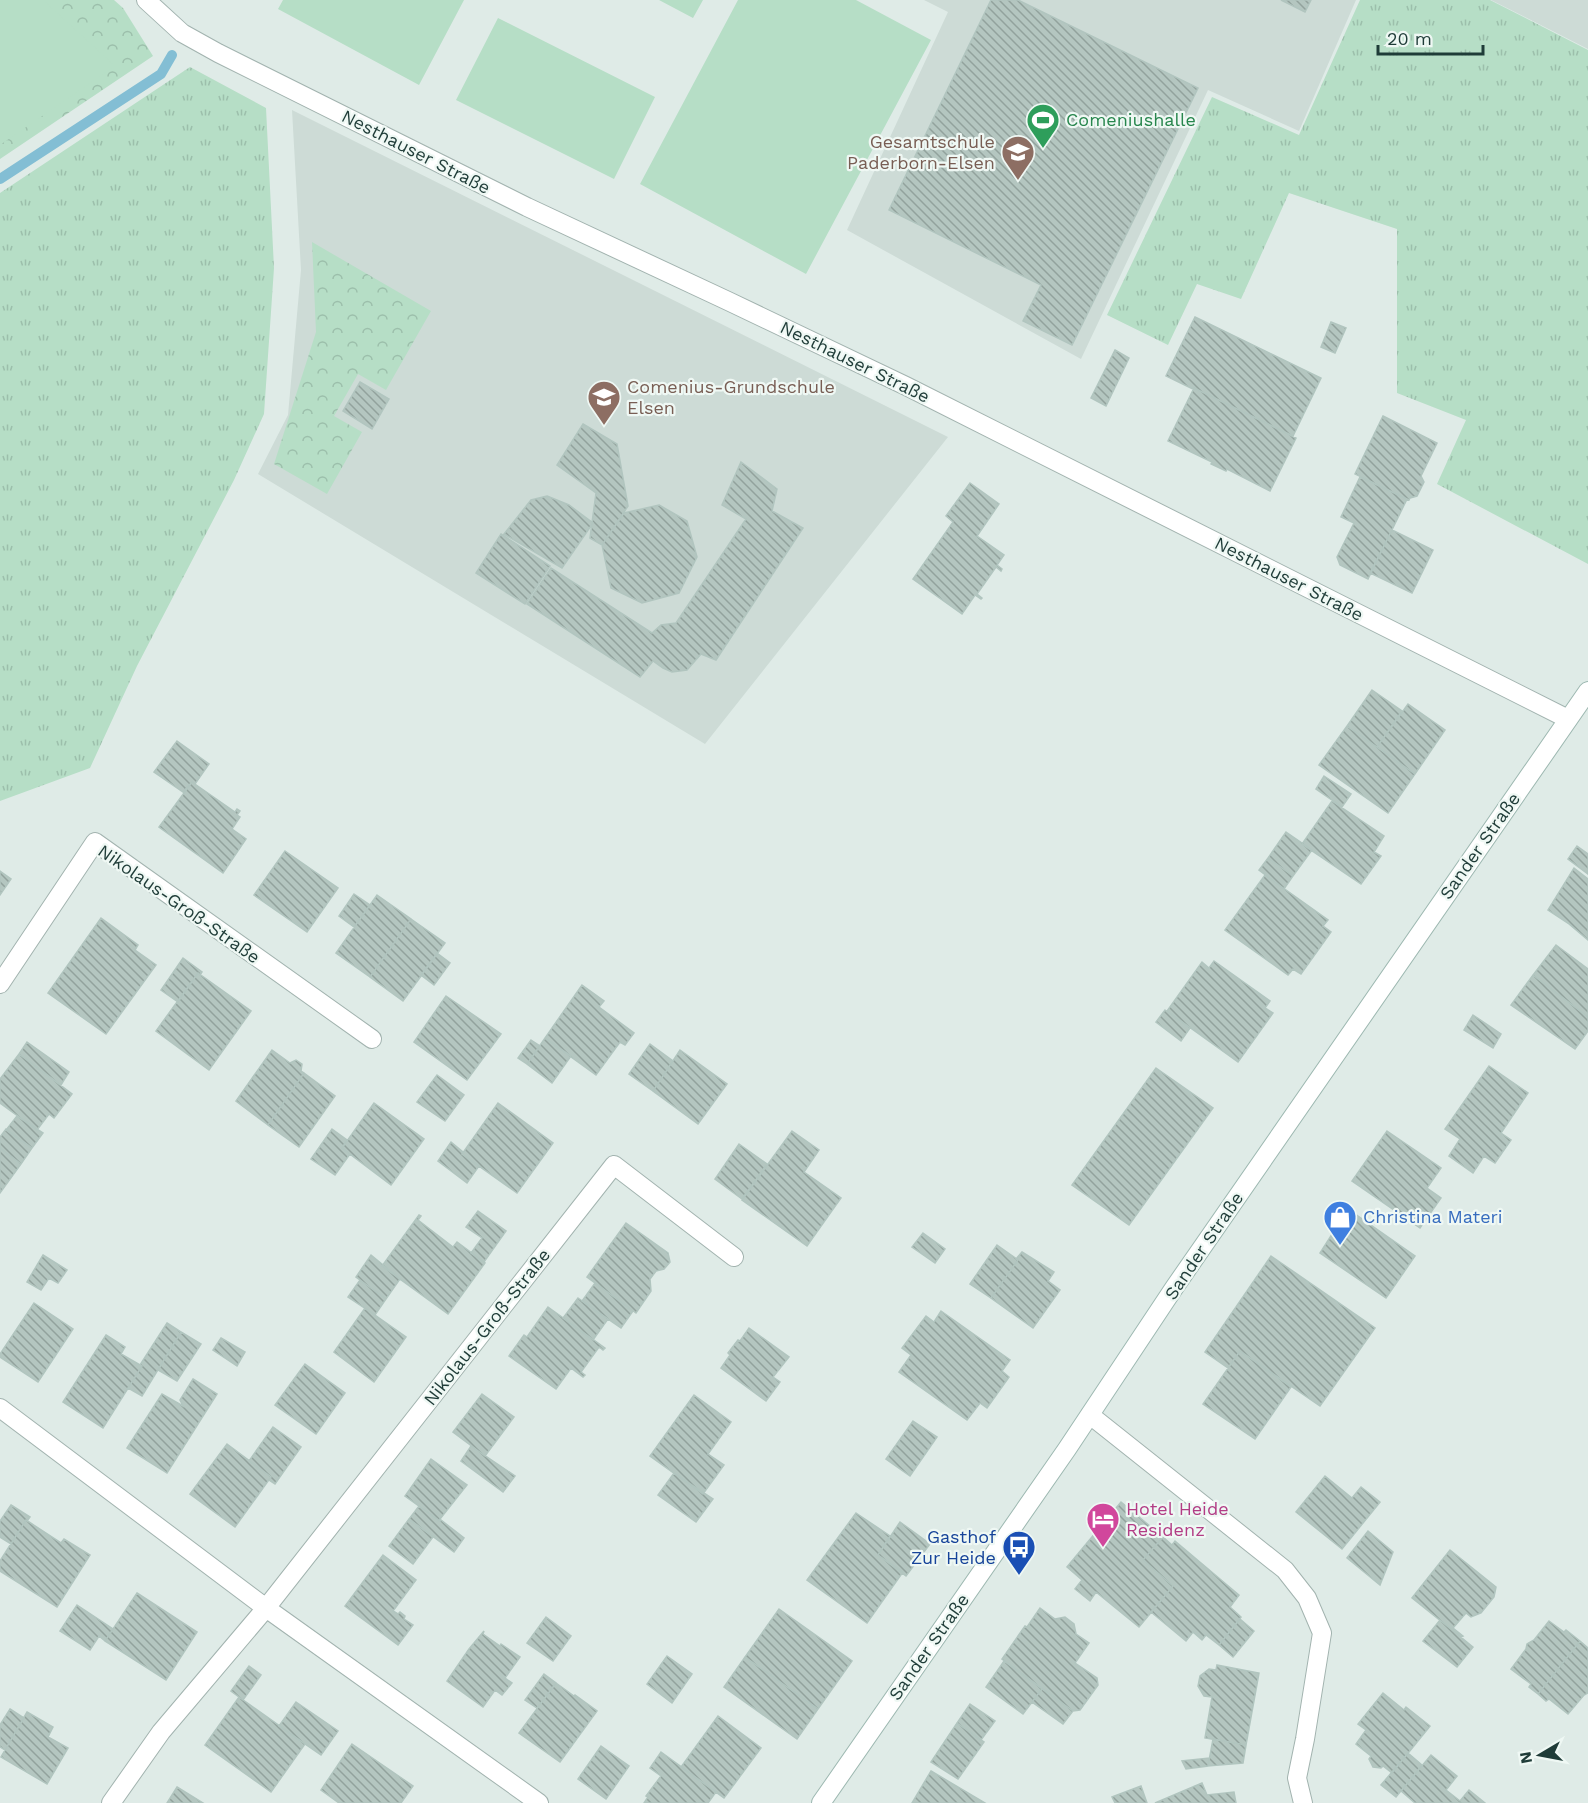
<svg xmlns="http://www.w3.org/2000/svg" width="1588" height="1803" viewBox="0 0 1588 1803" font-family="'Work Sans',sans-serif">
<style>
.built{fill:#cddbd6}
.grass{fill:url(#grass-tufts)}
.park{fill:url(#park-crowns)}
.pitch{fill:#b6dec6}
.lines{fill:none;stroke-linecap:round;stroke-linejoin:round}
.stream{stroke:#83bed4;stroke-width:10}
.building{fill:url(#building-back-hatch);stroke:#b1c5bf;stroke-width:1.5}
.street-casing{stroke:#a2b3af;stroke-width:20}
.secondary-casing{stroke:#9db8b1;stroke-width:20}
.street{stroke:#fff;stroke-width:18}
.secondary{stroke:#fff;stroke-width:18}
.labels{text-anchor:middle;stroke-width:4.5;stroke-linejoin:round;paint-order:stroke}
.leisure-label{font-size:18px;fill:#27864d;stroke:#eff8f4;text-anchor:start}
.education-label{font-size:18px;fill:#785e54;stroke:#eff8f4;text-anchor:end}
.street-label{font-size:18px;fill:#1f3c38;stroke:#eff8f4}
.shop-label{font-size:18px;fill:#366cbe;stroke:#eff8f4;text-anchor:start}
.hotel-label{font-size:18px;fill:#b23c85;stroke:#eff8f4;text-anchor:start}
.transit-label{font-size:18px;fill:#164399;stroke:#eff8f4;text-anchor:end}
</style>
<defs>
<pattern id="grass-tufts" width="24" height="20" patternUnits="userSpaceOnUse" patternTransform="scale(1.5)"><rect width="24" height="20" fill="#b6dec6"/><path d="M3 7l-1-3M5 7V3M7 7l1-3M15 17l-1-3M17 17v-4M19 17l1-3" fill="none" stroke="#9cbfab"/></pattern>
<pattern id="park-crowns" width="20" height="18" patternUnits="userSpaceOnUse" patternTransform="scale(1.5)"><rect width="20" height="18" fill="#b6dec6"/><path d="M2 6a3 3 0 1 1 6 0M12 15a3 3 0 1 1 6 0" fill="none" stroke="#9cbfab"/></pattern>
<pattern id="building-back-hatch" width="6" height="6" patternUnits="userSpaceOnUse" patternTransform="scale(1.5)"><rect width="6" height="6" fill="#b4c6c0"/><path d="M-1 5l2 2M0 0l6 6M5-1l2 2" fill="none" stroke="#92a29d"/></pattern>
</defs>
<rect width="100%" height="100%" fill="#dfebe7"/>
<path class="built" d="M924,0H1356L1299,131L1208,90L1081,359L847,230L948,12Z
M1491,0H1588V49L1519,14Z
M292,110L948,437L705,744L258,474L288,415L301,270Z"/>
<path class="grass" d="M1360,0H1490L1588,50V564L1437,484L1466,420L1397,393V229L1289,193L1241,299L1197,284L1168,345L1107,315L1212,97L1299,135Z
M190,67L266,108L274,268L264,414L234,480L137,666L90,768L0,801V193Z"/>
<path class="park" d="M0,0H114L123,8L153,56L0,159Z
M312,242L431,311L386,390L358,374L334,416L362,432L327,494L274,464L316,332Z"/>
<path class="pitch" d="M0,0H43L115,66L0,145Z
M283,0H464L419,85L278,9Z
M659,0H703L693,18Z
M738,0H856L931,40L806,274L640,184Z
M498,18L655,97L614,179L456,100Z"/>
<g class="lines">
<path class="stream" d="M0,179L161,74L172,55"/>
</g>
<path class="building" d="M991,0H1018L1198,88L1072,345L1023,321L1041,285L889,210Z
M1281,0H1311L1305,12Z
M1195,317L1321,378L1293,436L1194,388L1193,389L1166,376Z
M1331,322L1346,328L1335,353L1321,347Z
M1115,350L1129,358L1106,406L1091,398Z
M360,382L389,399L372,429L343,411Z
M1194,388L1296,438L1270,491L1227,469L1226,471L1211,464L1212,462L1168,441Z
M1383,416L1437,443L1421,476L1424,482L1417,496L1410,498L1409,500L1355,474Z
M583,424L617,444L628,506L602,545L590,538L596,493L557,465Z
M741,462L777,489L772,511L803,528L716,660L701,654L687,670L672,672L663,668L653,661L640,677L527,604L551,568L652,633L661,625L676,623L746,519L722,505Z
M1360,477L1407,499L1368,579L1340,565L1337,557L1354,523L1341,517Z
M970,483L999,504L977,536L1004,555L997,565L1002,569L1001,571L996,567L977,594L982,598L981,599L975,595L962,614L913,579L953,522L946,516Z
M547,496L569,505L593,523L562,568L504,534L531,500Z
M659,505L687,521L697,557L679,593L642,603L611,588L602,545L624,513Z
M1392,530L1433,550L1412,593L1370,573Z
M501,534L550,566L525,604L476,573Z
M1372,690L1402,711L1377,747L1347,726Z
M1408,704L1445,730L1415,774L1377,747Z
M1347,726L1415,774L1388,813L1319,765Z
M177,741L209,764L195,784L192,782L183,792L154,772Z
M1324,776L1351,794L1342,807L1316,789Z
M192,782L235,812L237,809L240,811L237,815L240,817L232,829L246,839L223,873L159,827Z
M1332,801L1384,836L1374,852L1381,856L1361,884L1302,844Z
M1286,832L1312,850L1293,876L1268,858Z
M1577,846L1588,854V874L1568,859Z
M285,851L338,888L307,932L254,895Z
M1268,858L1293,876L1284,889L1259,870Z
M1574,868L1588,879V940L1569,924L1548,910Z
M0,871L11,879L0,895Z
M1265,875L1328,920L1323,926L1331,932L1301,974L1293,969L1288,975L1225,930Z
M354,894L370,905L354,927L339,916Z
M377,895L411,919L370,977L336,953Z
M101,918L138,945L135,950L156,965L106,1034L48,993Z
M411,919L445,943L403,1001L370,977Z
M1556,945L1588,969V1017L1533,975Z
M437,953L450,963L434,985L421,975Z
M183,958L202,972L200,975L198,973L178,1002L161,990Z
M1214,961L1270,1001L1265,1008L1273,1013L1238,1062L1167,1011L1202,962L1209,968Z
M198,973L251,1011L209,1070L156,1031Z
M1533,975L1588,1017V1031L1575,1049L1511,1005Z
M582,985L604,1001L599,1007L634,1033L625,1045L620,1042L596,1075L545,1038Z
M446,996L501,1034L467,1080L414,1042Z
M1165,1010L1190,1028L1181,1041L1156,1022Z
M1473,1015L1501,1034L1493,1048L1464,1030Z
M545,1038L571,1056L552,1083L527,1064Z
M531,1040L540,1046L527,1064L518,1058Z
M27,1042L69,1072L61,1085L19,1054Z
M650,1044L673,1061L653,1091L629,1074Z
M272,1050L290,1063L296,1060L302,1064L301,1071L304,1073L268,1125L236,1101Z
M680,1050L727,1084L698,1124L653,1091Z
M19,1054L72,1094L54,1118L49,1114L37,1130L0,1103V1079Z
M1489,1066L1528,1093L1501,1133L1511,1140L1495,1163L1484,1156L1473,1173L1449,1156L1460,1139L1445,1129Z
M1156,1068L1213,1108L1129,1225L1072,1185Z
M304,1073L335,1096L299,1147L268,1125Z
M437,1075L464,1095L445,1121L417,1102Z
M374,1103L424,1139L391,1185L342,1148Z
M498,1103L553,1143L517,1193L462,1154Z
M17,1116L43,1133L32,1148L6,1130Z
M6,1129L32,1148L21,1164L0,1148V1137Z
M332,1129L347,1140L342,1148L350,1154L335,1175L311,1159Z
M792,1131L819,1150L804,1172L841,1198L807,1246L742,1200Z
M1387,1131L1441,1168L1427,1188L1441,1198L1420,1228L1352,1181Z
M451,1142L463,1152L462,1154L479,1166L467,1183L438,1161Z
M739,1144L767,1164L742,1199L715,1179Z
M0,1148L21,1164L0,1193Z
M1348,1209L1415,1256L1386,1298L1320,1253Z
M478,1211L506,1231L484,1262L471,1253L482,1238L466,1227Z
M419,1215L421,1216L418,1220L453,1247L457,1242L485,1263L448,1314L382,1266Z
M626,1223L668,1253L670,1262L664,1269L656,1271L650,1279L651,1291L636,1313L587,1277Z
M923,1233L945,1249L935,1263L912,1247Z
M997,1245L1018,1260L991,1298L970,1284Z
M1022,1252L1054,1272L1048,1281L1060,1290L1033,1328L991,1298L1018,1260L1016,1259Z
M43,1255L67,1270L58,1283L49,1278L41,1290L27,1282Z
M371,1255L400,1279L386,1299L356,1277Z
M1271,1256L1375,1328L1320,1406L1240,1351L1228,1368L1205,1352Z
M360,1280L386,1299L375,1315L348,1297Z
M595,1283L633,1311L621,1328L582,1301Z
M578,1298L608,1319L593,1340L563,1318Z
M34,1303L73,1329L38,1382L0,1357V1354Z
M548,1307L605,1348L603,1350L599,1347L581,1372L585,1375L583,1377L571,1368L556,1389L509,1356L524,1335L527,1337Z
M365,1308L406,1337L374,1382L334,1352Z
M941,1311L1010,1360L1002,1371L1009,1377L987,1408L980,1403L967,1420L899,1372L911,1355L902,1348L926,1316L934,1322Z
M167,1323L181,1332L142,1396L128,1388L142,1366L140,1365Z
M749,1328L789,1357L773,1377L780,1382L766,1401L721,1368L730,1355L728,1353L738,1340L740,1341Z
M181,1332L201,1344L177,1381L158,1370Z
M106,1335L125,1347L121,1354L142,1366L103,1428L63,1402Z
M221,1338L245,1352L237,1366L213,1350Z
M1240,1351L1291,1387L1255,1439L1203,1404Z
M305,1364L345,1393L316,1434L275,1405Z
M193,1379L217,1394L167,1473L127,1448L162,1394L183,1406L180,1400Z
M482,1394L514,1417L485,1456L453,1432Z
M694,1395L731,1422L708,1454L724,1465L703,1494L650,1456Z
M913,1421L937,1437L910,1476L886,1459Z
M273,1427L301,1447L275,1484L269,1480L271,1477L249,1461Z
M227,1444L271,1477L235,1527L190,1494Z
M471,1446L515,1476L503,1492L461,1461Z
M431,1459L467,1485L440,1519V1521L405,1496Z
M674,1473L713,1499L696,1522L658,1495Z
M1325,1476L1352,1498L1361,1487L1380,1502L1342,1549L1296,1512Z
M1121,1502L1163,1537L1143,1560L1173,1586L1139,1627L1096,1592L1090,1601L1075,1589L1082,1580L1067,1567Z
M11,1505L30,1517L27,1521L26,1520L11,1544L0,1537V1521Z
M419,1506L440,1521L441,1520L464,1538L454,1552L409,1519Z
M856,1513L890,1536L878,1555L903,1572L867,1623L807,1580Z
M409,1519L433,1537L413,1564L389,1546Z
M26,1520L61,1543L64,1539L90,1555L57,1607L0,1571V1561Z
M900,1522L930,1544L906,1576L878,1555Z
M1368,1531L1393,1552L1380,1585L1347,1558Z
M1163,1537L1172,1545L1175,1541L1239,1595L1230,1607L1241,1617L1219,1645L1206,1635L1202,1640L1193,1632L1186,1641L1151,1612L1173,1586L1143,1560Z
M1450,1550L1496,1587L1494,1597L1481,1613L1471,1617L1466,1613L1453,1628L1463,1636L1461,1637L1412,1598Z
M383,1555L416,1580L393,1611L398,1614L400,1612L405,1616L404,1619L413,1625L398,1645L345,1606Z
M137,1593L197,1632L166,1680L105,1641Z
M77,1605L113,1629L105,1641L99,1636L90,1650L60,1631Z
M1040,1608L1055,1619L1065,1617L1074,1624L1076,1634L1089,1643L1075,1663L1097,1678L1098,1685L1080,1710L1073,1711L1002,1659L1025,1626L1027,1627Z
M779,1609L852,1661L818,1709L745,1657Z
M546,1617L571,1636L553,1661L527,1643Z
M1240,1619L1254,1631L1233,1657L1219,1645Z
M1440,1620L1473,1647L1457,1667L1423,1641Z
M1549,1621L1564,1632L1566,1630L1580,1641L1538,1694L1529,1687L1531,1684L1511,1669L1526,1649L1527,1644L1534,1640Z
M484,1631L483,1634L500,1646L501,1644L520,1657L505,1678L512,1683L502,1695L495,1690L483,1707L447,1681L469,1649Z
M1580,1641L1588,1648V1693L1584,1695L1568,1714L1549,1699L1546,1701L1538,1694Z
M667,1656L692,1674L672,1703L647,1684Z
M745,1657L818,1709L797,1739L724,1687Z
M1004,1661L1042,1689L1023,1714L986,1687Z
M1217,1665L1259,1673L1246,1745L1205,1738L1212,1697L1204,1696L1198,1686L1200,1676L1209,1669L1216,1670Z
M249,1666L261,1675L243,1700L231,1691Z
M544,1674L556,1683L537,1708L525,1700Z
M556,1683L574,1696L575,1695L597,1711L560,1762L519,1733Z
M1042,1689L1073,1711L1063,1724L1032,1702Z
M1383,1693L1404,1710L1406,1707L1430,1726L1392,1773L1383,1766L1381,1768L1373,1767L1369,1759L1371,1756L1356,1744L1366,1730L1358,1724Z
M239,1697L305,1744L271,1792L205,1745Z
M296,1702L338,1731L321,1755L279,1726Z
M970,1704L995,1721L981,1740L957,1723Z
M10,1709L24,1718L5,1750L0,1747V1725Z
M27,1712L53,1727L48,1737L68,1748L47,1784L1,1757Z
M718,1716L761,1748L724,1798L681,1767Z
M957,1723L984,1742L958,1779L931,1762Z
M1213,1739L1246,1745L1243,1763L1208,1766Z
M352,1744L413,1786L401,1803H339L321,1790Z
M601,1746L629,1766L606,1799L578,1779Z
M661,1752L716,1792L708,1803H644L648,1797L646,1796L661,1776L650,1768Z
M1408,1753L1422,1765L1396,1797L1381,1785Z
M1431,1755L1457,1776L1446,1790L1460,1801L1469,1790L1485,1803H1415L1401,1791Z
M1209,1758L1208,1766L1186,1769L1182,1761Z
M931,1771L985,1803H912Z
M1202,1783L1207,1795L1234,1792L1236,1803H1155Z
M1141,1786L1147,1803H1115L1112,1797Z
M177,1787L203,1803H167Z"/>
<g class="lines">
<defs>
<path id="street" d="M146,0L182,33L218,53L527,207L728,301L906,386L1568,719
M0,984L95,842L372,1039
M0,1408L266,1608L539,1803
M1090,1415L1285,1570L1307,1598L1322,1633L1305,1739L1297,1778L1303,1803
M111,1803L161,1732L266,1608L614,1165L734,1257"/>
<path id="secondary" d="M821,1803L1067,1449L1174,1288L1588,691"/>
</defs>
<use href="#street" class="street-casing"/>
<use href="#secondary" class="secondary-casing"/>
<use href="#street" class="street"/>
<use href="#secondary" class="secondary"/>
</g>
<defs>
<symbol id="stadium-pin" viewBox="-11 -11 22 30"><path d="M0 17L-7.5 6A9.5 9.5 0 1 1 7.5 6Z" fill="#2e9e5b" stroke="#eff8f4"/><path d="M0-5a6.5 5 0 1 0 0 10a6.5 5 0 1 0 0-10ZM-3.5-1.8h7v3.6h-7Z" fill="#fff"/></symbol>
<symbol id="school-pin" viewBox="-11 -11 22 30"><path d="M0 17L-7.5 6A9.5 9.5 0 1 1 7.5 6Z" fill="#8d6e63" stroke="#eff8f4"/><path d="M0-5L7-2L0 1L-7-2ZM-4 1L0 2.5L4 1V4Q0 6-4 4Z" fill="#fff"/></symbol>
<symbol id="shop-pin" viewBox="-11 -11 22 30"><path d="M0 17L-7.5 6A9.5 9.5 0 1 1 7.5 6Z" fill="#3f7fe0" stroke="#eff8f4"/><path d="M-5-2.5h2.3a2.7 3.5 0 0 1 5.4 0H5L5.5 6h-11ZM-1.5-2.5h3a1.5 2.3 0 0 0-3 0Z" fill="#fff"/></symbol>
<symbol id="hotel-pin" viewBox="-11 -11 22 30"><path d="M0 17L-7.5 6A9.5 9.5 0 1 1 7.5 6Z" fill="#d1479c" stroke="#eff8f4"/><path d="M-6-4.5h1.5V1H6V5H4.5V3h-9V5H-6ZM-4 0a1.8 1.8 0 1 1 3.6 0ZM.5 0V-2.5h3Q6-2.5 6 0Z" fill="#fff"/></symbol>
<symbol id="bus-pin" viewBox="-11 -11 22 30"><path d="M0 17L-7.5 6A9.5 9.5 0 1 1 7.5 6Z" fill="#1a4fb4" stroke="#eff8f4"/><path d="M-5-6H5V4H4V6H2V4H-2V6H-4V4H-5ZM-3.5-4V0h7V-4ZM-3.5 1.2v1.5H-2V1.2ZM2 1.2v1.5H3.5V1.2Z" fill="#fff"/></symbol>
</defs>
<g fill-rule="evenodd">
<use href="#stadium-pin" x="1024" y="101" width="38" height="52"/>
<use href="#school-pin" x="999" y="133" width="38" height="52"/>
<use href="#school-pin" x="585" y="378" width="38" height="52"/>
<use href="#shop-pin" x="1321" y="1198" width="38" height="52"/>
<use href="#hotel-pin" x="1084" y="1500" width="38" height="52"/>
<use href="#bus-pin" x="1000" y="1528" width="38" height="52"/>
</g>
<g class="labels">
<g class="leisure-label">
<text x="1066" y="126">Comeniushalle</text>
</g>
<g class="education-label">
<text x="995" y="148">Gesamtschule<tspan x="995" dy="21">Paderborn-Elsen</tspan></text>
<text x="627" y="393" text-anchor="start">Comenius-Grundschule<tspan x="627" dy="21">Elsen</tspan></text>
</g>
<g class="street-label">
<text transform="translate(416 152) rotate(27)" y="6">Nesthauser Straße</text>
<text transform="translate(855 362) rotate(26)" y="6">Nesthauser Straße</text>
<text transform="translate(1289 579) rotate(27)" y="6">Nesthauser Straße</text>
<text transform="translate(1480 846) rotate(-55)" y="6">Sander Straße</text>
<text transform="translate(179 904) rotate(35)" y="6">Nikolaus-Groß-Straße</text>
<text transform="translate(1204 1246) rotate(-56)" y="6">Sander Straße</text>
<text transform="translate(487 1327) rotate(-52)" y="6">Nikolaus-Groß-Straße</text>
<text transform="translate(929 1647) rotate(-55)" y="6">Sander Straße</text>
</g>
<g class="shop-label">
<text x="1363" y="1223">Christina Materi</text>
</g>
<g class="hotel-label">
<text x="1126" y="1515">Hotel Heide<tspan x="1126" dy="21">Residenz</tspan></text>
</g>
<g class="transit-label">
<text x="996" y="1543">Gasthof<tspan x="996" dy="21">Zur Heide</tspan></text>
</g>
</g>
<g transform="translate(1540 1755) rotate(260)" stroke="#eff8f4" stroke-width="4.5" paint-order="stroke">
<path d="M0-4.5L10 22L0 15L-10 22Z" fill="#1f3c38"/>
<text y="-9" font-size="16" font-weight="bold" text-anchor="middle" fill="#1f3c38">N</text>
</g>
<path d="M1378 45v9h105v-9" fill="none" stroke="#1f3c38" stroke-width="3"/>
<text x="1387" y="45" font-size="18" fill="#1f3c38" stroke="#eff8f4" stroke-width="4.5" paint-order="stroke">20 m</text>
</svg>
